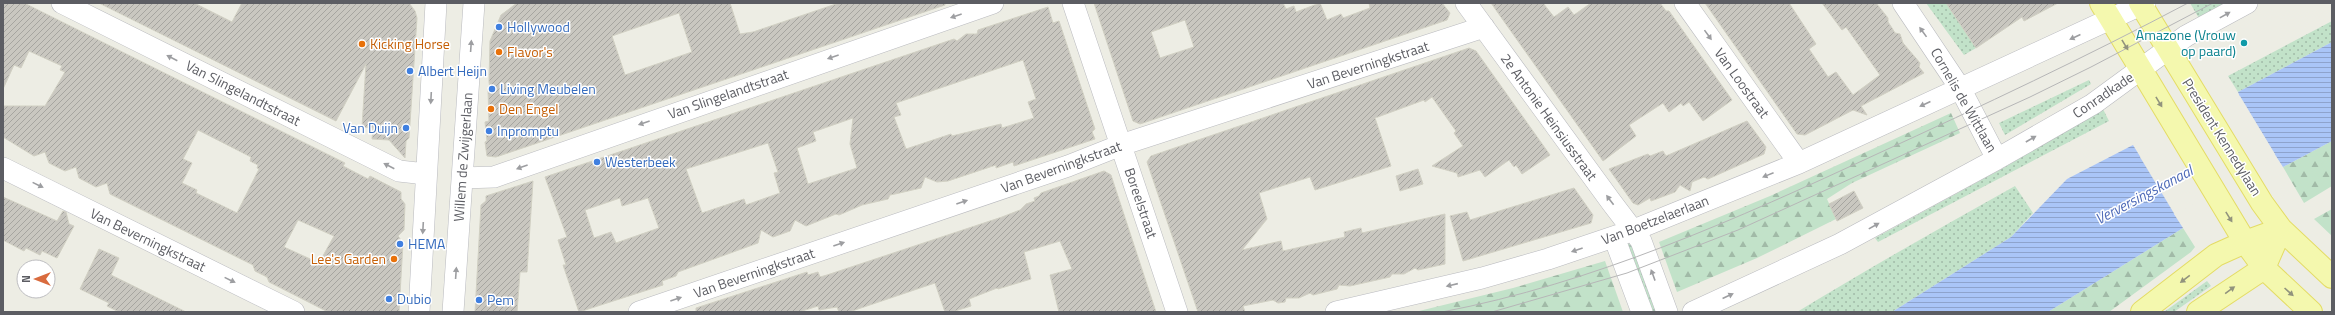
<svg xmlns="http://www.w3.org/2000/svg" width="2335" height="315" viewBox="0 0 2335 315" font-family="'Titillium Web',sans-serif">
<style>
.grass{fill:url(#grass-dots)}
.forest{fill:url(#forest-firs)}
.water{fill:url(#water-rules)}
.pier{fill:#edede4}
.building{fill:url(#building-hatch);stroke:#d1d0c3;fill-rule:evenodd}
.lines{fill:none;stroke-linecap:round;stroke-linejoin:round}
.minor-casing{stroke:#b9babf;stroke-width:22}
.major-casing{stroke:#e4dc65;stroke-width:24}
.minor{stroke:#fff;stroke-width:21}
.major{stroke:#f4f8ae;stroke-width:22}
.tram{stroke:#b6b6b7;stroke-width:1}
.oneway{fill:#9d9ea1}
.oneway2{fill:#91937d}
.shop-dot{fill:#3f7fe0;stroke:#fff;stroke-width:1.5}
.culture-dot{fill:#0f9aa8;stroke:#fff;stroke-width:1.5}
.food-dot{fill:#e8710a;stroke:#fff;stroke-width:1.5}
.labels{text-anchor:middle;stroke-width:3;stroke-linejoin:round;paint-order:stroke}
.shop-label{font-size:14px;fill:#366cbe;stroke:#fff;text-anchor:start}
.culture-label{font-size:14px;fill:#0d838f;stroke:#fff;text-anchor:end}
.food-label{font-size:14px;fill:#c56008;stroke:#fff;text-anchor:start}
.street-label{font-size:14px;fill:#5c5d63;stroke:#fff}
.water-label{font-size:15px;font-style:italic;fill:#4f6bb8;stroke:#fff}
</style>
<defs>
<pattern id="grass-dots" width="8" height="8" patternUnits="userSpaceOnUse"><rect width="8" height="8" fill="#c2e2c9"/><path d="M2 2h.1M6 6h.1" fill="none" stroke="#a1baa7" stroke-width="1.8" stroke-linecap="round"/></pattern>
<pattern id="forest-firs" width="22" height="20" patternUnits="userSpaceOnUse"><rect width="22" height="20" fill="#c2e2c9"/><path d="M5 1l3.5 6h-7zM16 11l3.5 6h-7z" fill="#a1baa7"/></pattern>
<pattern id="water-rules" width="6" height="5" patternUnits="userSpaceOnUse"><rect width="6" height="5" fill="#aac5f7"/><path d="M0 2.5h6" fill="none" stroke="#8ea3cc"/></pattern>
<pattern id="building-hatch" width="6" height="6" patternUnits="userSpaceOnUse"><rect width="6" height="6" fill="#c9c7c0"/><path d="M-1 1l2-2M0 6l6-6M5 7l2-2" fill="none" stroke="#a6a5a0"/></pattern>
</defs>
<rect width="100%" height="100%" fill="#edede4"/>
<path class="grass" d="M1926,3H1946L1976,48L1964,55Z
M2190,3H2231L2200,20Z
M2332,21V42L2238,92L2228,76Z
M2089,80L2091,84L2005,135L1999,123Z
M2103,109L2109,121L1878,242L1875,238L2005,167Z
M2015,186L2033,213L2011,237L1892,312H1797C1869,268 1942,227 2015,186Z
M1631,242L1661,312H1646L1625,246Z
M2207,281L2211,286L2174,312H2164Z"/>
<path class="forest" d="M1951,113L1960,133L1852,183L1827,199L1836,219L1757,258L1677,292L1659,242L1770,196Z
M2332,141V186L2304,203L2283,167Z
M2332,209V236L2314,219Z
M2183,228L2195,247L2191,252L2109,312H2048Z
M1605,261L1623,312H1415L1513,288Z"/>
<path class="water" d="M2332,42V141L2283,167L2274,153L2174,214L2183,228L2048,312H1892L2011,237L2067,179L2133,145L2141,158L2240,97L2238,92Z"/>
<path class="pier" d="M2240,96L2275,154L2175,215L2140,157Z"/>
<path class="building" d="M3,3H24L345,163L343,166L368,179L370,176L401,192V199L405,204L404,230L398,236L403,243L399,312H328L269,282L267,277L255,271L253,265L110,194L107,183L96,187L79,178L76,167L65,171L49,163L45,152L34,156L3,137V106H45L65,72L60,70L62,66L29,51L21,68L14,65L3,89ZM198,130L251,157L250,161L258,165L257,168L259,169L237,213L196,193L197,190L182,183L192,163L183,159ZM298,220L334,236L319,263L284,247Z
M99,3H194L232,22L242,3H409L415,11L417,18L409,138L406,141L405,158L389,140L372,139L373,128L362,127L366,64L336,121Z
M517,3H730L740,34L753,32L839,3H945V5L496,157L487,156L485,142L487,141L485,122L489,121L488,89L490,88L489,82L490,41L501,15ZM679,13L692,52L625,75L612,36Z
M1094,3H1283L1286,9L1294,6L1296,12L1320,3L1327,20L1341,14L1343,18L1370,8L1369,3H1442L1450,13L1447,20L1140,124L1133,121ZM1185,20L1194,47L1160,58L1151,32Z
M1491,3H1543L1554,17L1568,7L1574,15L1591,3H1660L1666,11H1669L1732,100L1703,121L1689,102L1683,106L1681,103L1669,112L1663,103L1629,125L1636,136L1603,161Z
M1705,3H1789L1816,44L1809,49L1828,77L1836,72L1853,95L1880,75L1846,27L1842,30L1822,3H1876L1888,18V22L1892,28L1895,33L1900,34L1903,43L1920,63L1919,67L1924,73L1861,106L1867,115L1853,110L1805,135L1797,134Z
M1946,3H2058L2024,21L2022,17L1976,48Z
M1048,7L1053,23L1059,21L1095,129L1092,132L1095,139L1014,166L1013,162L996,168V165L948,181L937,182L925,177L921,188L895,194L890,195L888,199L862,205L839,215L836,214L806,226L795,220L790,231L773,237L761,230L758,243L678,272L676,276L662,281L663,285L579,312L563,265H566L558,240L567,237L545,177L954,39L957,41L966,34H977L978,30ZM1023,60L1036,99L1028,102L1034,118L1002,128L1001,124L952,136L951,134L906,149L894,117L901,115L896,103ZM853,118L850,144L857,168L808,184L797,148L816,141L813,132ZM768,143L778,172L774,173L780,193L746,205L744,199L702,213L686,169ZM620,198L622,206L648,198L659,228L616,243L611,232L594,238L585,210Z
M1469,48L1476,51L1550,155L1522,174L1516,165L1514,167L1509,160L1485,177L1480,170L1458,177L1457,173L1432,166L1463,146L1454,133L1456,131L1432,97L1425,102L1424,100L1375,118L1391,166L1315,190L1310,177L1259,193L1267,219L1242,250L1281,241L1283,251L1345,237L1344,232L1361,228L1362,233L1445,214V264L1418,270L1415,268L1404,274H1392L1390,277L1350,286L1339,285L1337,289L1313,295L1310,293L1299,298H1286L1285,302L1278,303L1273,300L1243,306L1245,312H1198L1147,162L1151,156Z
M1747,121L1766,147L1764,154L1708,179L1704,177L1692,182L1690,191L1680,185L1675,192L1651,201L1650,198L1638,205L1633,203L1609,169L1648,154L1650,156L1663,151L1666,156Z
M1418,169L1423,184L1400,191L1396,176Z
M1104,171L1111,175L1156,312H1059L1050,275L1072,269L1060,241L1024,252L1031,279L998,289L997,288L969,299L971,306L952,312H945L935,283L849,312H839L837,307L819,310L818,306L799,312H696V308L807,272L808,275L818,272L820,277L827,275L1002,217L1020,210L1026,204L1035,201L1034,198L1039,196L1041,193Z
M533,181L527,272H520L517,312H475L481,205L486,201V196Z
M1574,188L1593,215L1591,223L1463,261L1450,216L1467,212L1470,220Z
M1854,191L1863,208L1837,221L1829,204Z
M3,197L57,221L63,211L66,212L69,224L74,226L57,258L42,251L40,255L26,248L24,251L3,240Z
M99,249L119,258L111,275L186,312H119L107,306L109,303L80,289Z"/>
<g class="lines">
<defs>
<path id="minor" d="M62,3L399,171L426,174
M1073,3L1177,312
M1466,3L1612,203L1641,241L1667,312
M1685,3L1799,163
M1903,3L1960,88L1997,159
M3,168L294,312
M462,178L494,177L993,3
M1614,237L1642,312
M419,312L436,3
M453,312L474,3
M639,312L1068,166L1121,145L1484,27
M1336,312L1482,278L1548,259L1634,230L1799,163L2145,3
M1693,312L1840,244L1997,159L2093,104L2186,36L2247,3"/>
<path id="major" d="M2101,3L2245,242L2264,268L2311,312
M2140,3L2262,203L2281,229L2332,277
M2142,312L2216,255L2245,242L2281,229
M2198,312L2264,268L2281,229"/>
</defs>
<use href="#minor" class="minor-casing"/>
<use href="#major" class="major-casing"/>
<use href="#minor" class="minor"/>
<use href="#major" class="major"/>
<path class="tram" d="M1442,312C1594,283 1737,219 1877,154C1982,106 2086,57 2188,3
M1492,312L1627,273L1738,230L2030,97L2091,67L2213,3"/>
</g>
<defs><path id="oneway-solid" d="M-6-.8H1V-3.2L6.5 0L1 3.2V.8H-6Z"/></defs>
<g class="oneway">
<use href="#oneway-solid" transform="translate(2225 15) rotate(-29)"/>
<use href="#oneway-solid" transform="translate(956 16) rotate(161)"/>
<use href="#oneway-solid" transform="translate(1923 32) rotate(-126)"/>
<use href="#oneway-solid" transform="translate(1708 35) rotate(54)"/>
<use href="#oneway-solid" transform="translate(2075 37) rotate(155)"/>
<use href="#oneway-solid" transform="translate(471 46) rotate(-86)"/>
<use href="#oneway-solid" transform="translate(833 57) rotate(161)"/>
<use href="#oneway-solid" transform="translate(172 58) rotate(-153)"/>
<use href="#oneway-solid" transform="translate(431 98) rotate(93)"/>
<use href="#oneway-solid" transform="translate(1925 104) rotate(155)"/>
<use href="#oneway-solid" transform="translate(644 123) rotate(161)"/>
<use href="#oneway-solid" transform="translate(2031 139) rotate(-30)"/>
<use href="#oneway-solid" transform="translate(389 166) rotate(-153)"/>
<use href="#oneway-solid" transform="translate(522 167) rotate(160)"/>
<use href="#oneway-solid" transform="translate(1768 175) rotate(158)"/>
<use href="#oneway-solid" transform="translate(38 185) rotate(26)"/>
<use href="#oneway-solid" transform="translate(1610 200) rotate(-127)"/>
<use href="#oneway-solid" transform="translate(962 202) rotate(-19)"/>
<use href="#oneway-solid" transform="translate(1874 226) rotate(-29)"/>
<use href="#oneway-solid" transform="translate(423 228) rotate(93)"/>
<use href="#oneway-solid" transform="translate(839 244) rotate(-19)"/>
<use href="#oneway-solid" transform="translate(1577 250) rotate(161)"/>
<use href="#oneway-solid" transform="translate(456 273) rotate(-86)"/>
<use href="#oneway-solid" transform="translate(1653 275) rotate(-110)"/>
<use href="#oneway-solid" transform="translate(230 280) rotate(26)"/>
<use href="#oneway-solid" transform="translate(1452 285) rotate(167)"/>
<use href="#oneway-solid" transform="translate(1728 296) rotate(-25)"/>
<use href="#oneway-solid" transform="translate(676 299) rotate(-19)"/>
</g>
<g class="oneway2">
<use href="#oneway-solid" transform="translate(2125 45) rotate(59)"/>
<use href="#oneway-solid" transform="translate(2159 102) rotate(59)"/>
<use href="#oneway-solid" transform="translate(2229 217) rotate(58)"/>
<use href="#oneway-solid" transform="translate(2185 279) rotate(143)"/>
<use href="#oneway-solid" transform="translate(2230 290) rotate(-36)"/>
<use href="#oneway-solid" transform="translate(2289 292) rotate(42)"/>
</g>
<g class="shop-dot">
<circle cx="499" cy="27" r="4"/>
<circle cx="410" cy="71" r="4"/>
<circle cx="492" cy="89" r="4"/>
<circle cx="406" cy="128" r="4"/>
<circle cx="489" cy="131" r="4"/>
<circle cx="597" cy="162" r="4"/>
<circle cx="400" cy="244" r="4"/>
<circle cx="389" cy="299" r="4"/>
<circle cx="479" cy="300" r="4"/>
</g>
<circle class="culture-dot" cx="2244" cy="43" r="4"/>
<g class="food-dot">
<circle cx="362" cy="44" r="4"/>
<circle cx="499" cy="52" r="4"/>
<circle cx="491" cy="109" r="4"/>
<circle cx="394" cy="259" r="4"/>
</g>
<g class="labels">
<g class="shop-label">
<text x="507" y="32">Hollywood</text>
<text x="418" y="76">Albert Heijn</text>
<text x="500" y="94">Living Meubelen</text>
<text x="398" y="133" text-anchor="end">Van Duijn</text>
<text x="497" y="136">Inpromptu</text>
<text x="605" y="167">Westerbeek</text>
<text x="408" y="249">HEMA</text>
<text x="397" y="304">Dubio</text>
<text x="487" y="305">Pem</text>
</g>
<g class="culture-label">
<text x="2236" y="40">Amazone (Vrouw<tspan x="2236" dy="16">op paard)</tspan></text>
</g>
<g class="food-label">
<text x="370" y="49">Kicking Horse</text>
<text x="507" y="57">Flavor's</text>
<text x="499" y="114">Den Engel</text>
<text x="386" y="264" text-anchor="end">Lee's Garden</text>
</g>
<g class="street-label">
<text transform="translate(1368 65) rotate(-18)" y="5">Van Beverningkstraat</text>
<text transform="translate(1742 83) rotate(54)" y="5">Van Loostraat</text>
<text transform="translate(243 93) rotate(27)" y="5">Van Slingelandtstraat</text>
<text transform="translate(728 94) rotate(-19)" y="5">Van Slingelandtstraat</text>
<text transform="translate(2103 95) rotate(-34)" y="5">Conradkade</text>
<text transform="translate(1964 100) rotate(60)" y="5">Cornelis de Wittlaan</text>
<text transform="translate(1549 117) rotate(54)" y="5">2e Antonie Heinsiusstraat</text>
<text transform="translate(2222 137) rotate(58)" y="5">President Kennedylaan</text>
<text transform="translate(463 157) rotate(-86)" y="5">Willem de Zwijgerlaan</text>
<text transform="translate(1061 167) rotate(-20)" y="5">Van Beverningkstraat</text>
<text transform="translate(1141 203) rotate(71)" y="5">Boreelstraat</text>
<text transform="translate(1655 220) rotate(-21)" y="5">Van Boetzelaerlaan</text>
<text transform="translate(148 240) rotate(26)" y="5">Van Beverningkstraat</text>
<text transform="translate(754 273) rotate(-19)" y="5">Van Beverningkstraat</text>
</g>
<g class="water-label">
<text transform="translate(2144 195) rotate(-28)" y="5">Verversingskanaal</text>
</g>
</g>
<rect width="2335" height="315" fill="none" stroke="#5c5d63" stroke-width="8"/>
<g transform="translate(36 279) rotate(270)"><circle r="19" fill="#ffffff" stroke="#bebec1"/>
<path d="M0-3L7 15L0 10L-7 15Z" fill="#d96b3e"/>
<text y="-6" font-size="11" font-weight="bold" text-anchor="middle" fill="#5c5d63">N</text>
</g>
</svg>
